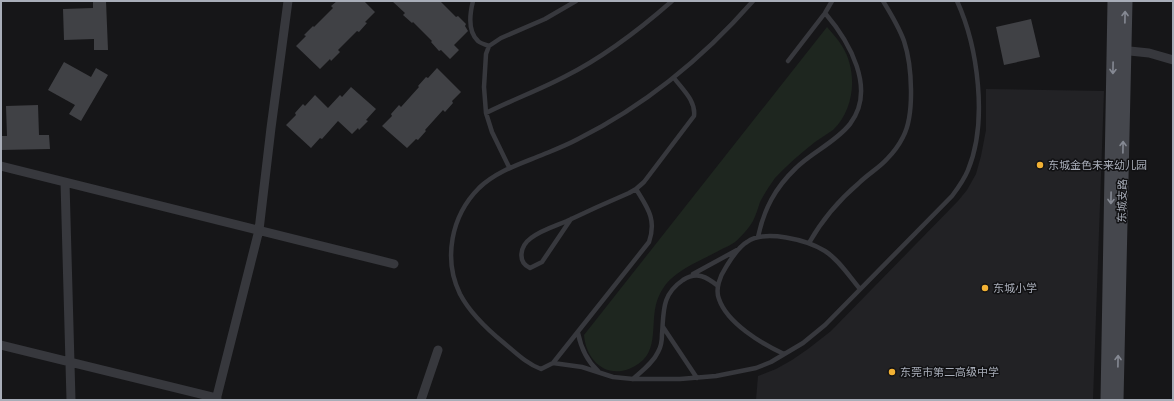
<svg xmlns="http://www.w3.org/2000/svg" width="1174" height="401" viewBox="0 0 1174 401" font-family="'Source Sans 3','Noto Sans SC',sans-serif">
<style>
.built{fill:#222225}
.green{fill:#1e261f}
.building{fill:#404145}
.lines{fill:none;stroke-linecap:round;stroke-linejoin:round}
.lane{stroke:#37383d;stroke-width:4.5}
.street{stroke:#37383d;stroke-width:9}
.secondary{stroke:#45474d;stroke-width:13}
.oneway{stroke:#858993}
.poi-dot{fill:#f2b134;stroke:#111113;stroke-width:1.5}
.labels{text-anchor:middle;stroke-width:3;stroke-linejoin:round;paint-order:stroke}
.poi-label{font-size:11px;fill:#a8adb8;stroke:#111113;text-anchor:start}
.street-label{font-size:11px;fill:#a8adb8;stroke:#111113}
</style>
<rect width="100%" height="100%" fill="#161618"/>
<path class="built" d="M986,89L1104,91L1093,400H756L758,376L776,369L792,360L808,349L831,331L958,201L967,190L976,174L981,156L986,130Z"/>
<path class="green" d="M827,27C832,33 838,39 842,46C858,71 855,109 833,130C827,134 821,138 815,142C801,153 787,165 775,178C770,185 764,194 760,202C758,208 756,215 753,221C749,228 741,237 735,242C731,245 726,247 722,249C706,258 685,266 672,278C665,284 660,292 657,301C649,326 662,356 629,369C604,378 586,359 584,335Z"/>
<path class="building" d="M93,1H106L108,50H94V39L64,40L63,9L93,8Z
M337,1H364L375,12L365,22L367,23L359,32L357,31L338,50L340,52L331,61L330,59L320,69L296,46L306,36L304,35L313,26L314,27L333,8L331,6Z
M392,1H440L456,17L458,16L466,24L465,26L468,31L454,45L459,50L450,59L441,50L439,51L431,42L432,41L413,22L412,23L403,15L405,13Z
M1031,19L1040,57L1004,65L996,27Z
M64,62L91,77L96,68L108,75L81,121L69,114L75,105L48,90Z
M437,68L461,92L452,101L453,103L445,112L443,110L425,130L426,131L418,140L416,139L407,148L382,126L392,116L391,114L399,105L401,107L419,87L418,86L426,77L428,78Z
M351,87L376,109L366,120L368,121L359,130L358,128L352,134L338,121L322,139L320,138L311,148L286,125L296,115L295,113L303,104L305,106L315,95L328,108L340,95L342,97Z
M38,105L39,135H49L50,149L1,150V136H7L6,106Z"/>
<g class="lines">
<path class="lane" d="M473,1C470,13 467,31 478,41C480,43 486,45 489,46
M788,61L825,13L832,1
M486,113C512,100 539,90 564,77C604,57 639,30 672,1
M509,167L492,132L486,113L484,87L486,54L489,46L501,38L545,19L576,1
M636,189C647,207 657,219 649,242L553,363L541,369C527,364 516,353 504,343C488,330 470,313 460,294C443,259 451,216 479,188C497,171 520,164 542,155C554,150 567,145 578,139C646,105 703,58 753,1
M571,219L542,262L530,268C517,262 520,246 531,238C541,230 555,226 567,221C588,211 608,202 629,193L636,189L644,182L694,116C696,101 683,90 674,78
M758,237C764,209 775,188 796,168C812,152 836,142 850,124C877,89 849,41 825,13
M809,243C822,220 839,200 859,183C868,174 879,168 887,159C893,153 899,145 903,137C915,115 912,65 904,41C899,27 891,14 883,1
M693,274L737,250
M663,327L697,378
M578,333C581,348 586,360 598,371
M784,354C762,344 727,323 719,299C715,289 720,276 726,267C731,259 738,247 747,242C765,229 807,240 825,251C839,260 849,276 860,289
M553,363L582,367L613,377L633,379H680L716,376L756,368L771,362L803,343L825,325L952,196C958,188 964,180 968,170C988,122 978,47 957,1
M633,379C642,371 653,363 658,352C661,347 662,340 662,334C664,312 661,295 683,280C697,271 707,277 718,286"/>
<path class="street" d="M1120,50L1149,53L1173,60
M1,166L394,264
M65,182L71,400
M1,345L217,398
M216,400L259,230L271,128L288,1
M421,400L438,350"/>
<path class="secondary" d="M1107,400L1114,1
M1117,400L1126,1"/>
</g>
<defs><path id="oneway-shaft" d="M-6 0H5M1.5-3L5.5 0L1.5 3" fill="none" stroke-width="1.6" stroke-linecap="round" stroke-linejoin="round"/></defs>
<g class="oneway">
<use href="#oneway-shaft" transform="translate(1125 17) rotate(-89)"/>
<use href="#oneway-shaft" transform="translate(1113 68) rotate(91)"/>
<use href="#oneway-shaft" transform="translate(1123 147) rotate(-89)"/>
<use href="#oneway-shaft" transform="translate(1111 198) rotate(91)"/>
<use href="#oneway-shaft" transform="translate(1118 361) rotate(-89)"/>
</g>
<g class="poi-dot">
<circle cx="1040" cy="165" r="4"/>
<circle cx="985" cy="288" r="4"/>
<circle cx="892" cy="372" r="4"/>
</g>
<g class="labels">
<g class="poi-label">
<text x="1048" y="169">东城金色未来幼儿园</text>
<text x="993" y="292">东城小学</text>
<text x="900" y="376">东莞市第二高级中学</text>
</g>
<g class="street-label">
<text transform="translate(1122 201) rotate(-89)" y="4">东城支路</text>
</g>
</g>
<rect width="1174" height="401" fill="none" stroke="#a8adb8" stroke-width="4"/>
</svg>
